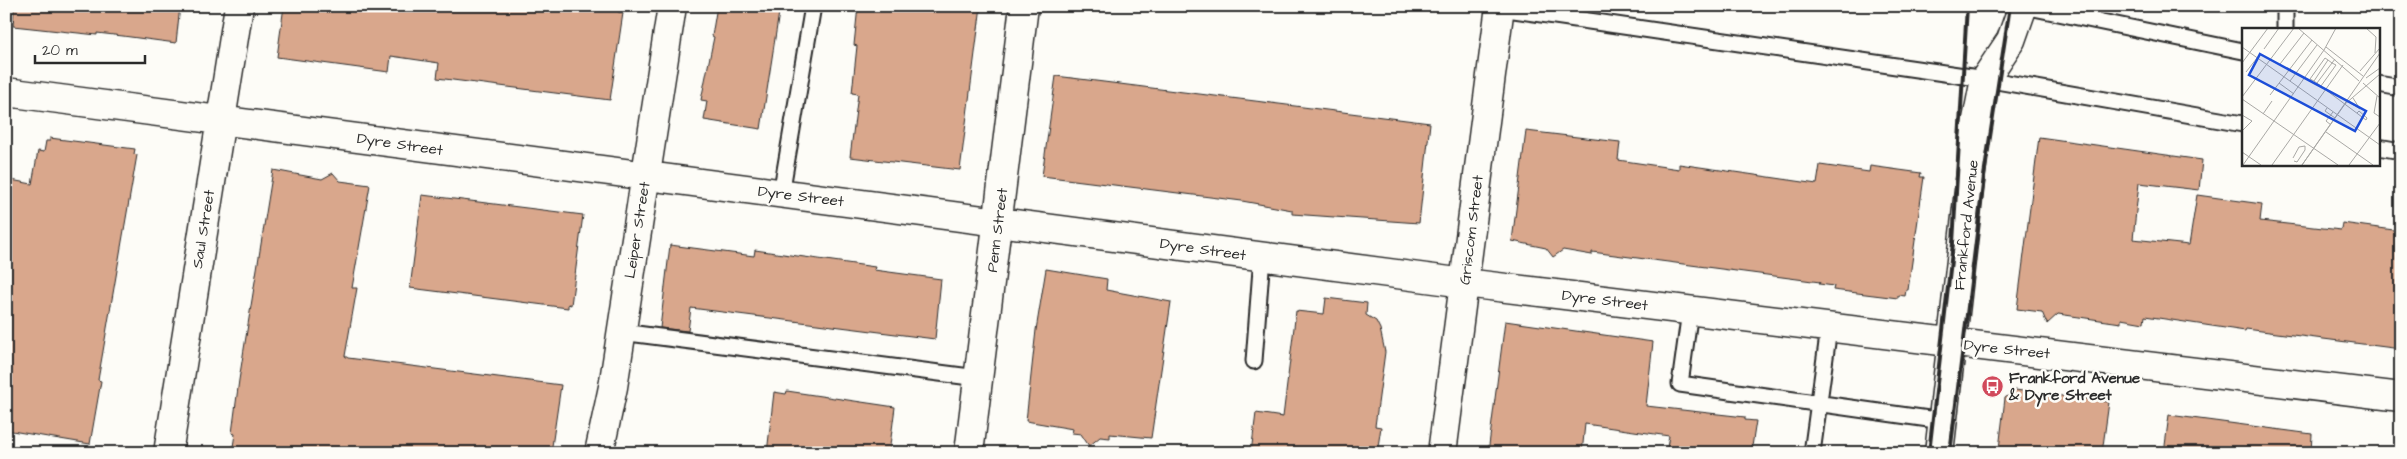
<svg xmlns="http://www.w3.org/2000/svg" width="2407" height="459" viewBox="0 0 2407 459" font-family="'Architects Daughter',sans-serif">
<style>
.building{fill:#d9a78c;stroke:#2b2b2b}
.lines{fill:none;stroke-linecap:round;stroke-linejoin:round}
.lane-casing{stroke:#2b2b2b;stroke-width:19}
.street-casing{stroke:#2b2b2b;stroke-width:31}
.secondary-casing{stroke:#2b2b2b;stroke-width:31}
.lane{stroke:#fdfcf7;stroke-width:15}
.street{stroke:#fdfcf7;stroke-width:28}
.secondary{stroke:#fdfcf7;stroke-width:28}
.rail{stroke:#2b2b2b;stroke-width:4}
.labels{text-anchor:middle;stroke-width:5;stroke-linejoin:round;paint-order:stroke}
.street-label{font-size:15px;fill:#2b2b2b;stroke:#fdfcf7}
.poi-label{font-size:15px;font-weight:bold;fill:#2b2b2b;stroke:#fdfcf7;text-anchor:start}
.inset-road{fill:none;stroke:#a9a8a5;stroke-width:1}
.view{fill:#1d4ed8;fill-opacity:0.15;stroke:#1d4ed8;stroke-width:2.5}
.inset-edge{fill:none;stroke:#2b2b2b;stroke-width:2.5}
</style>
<rect width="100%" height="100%" fill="#fdfcf7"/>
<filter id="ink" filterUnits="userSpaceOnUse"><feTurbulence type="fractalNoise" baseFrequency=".02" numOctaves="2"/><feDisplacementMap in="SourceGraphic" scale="10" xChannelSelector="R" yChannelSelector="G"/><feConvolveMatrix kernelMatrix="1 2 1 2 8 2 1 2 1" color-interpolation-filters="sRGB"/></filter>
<g filter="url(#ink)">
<path class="building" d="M14,6H180L176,43L123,36L97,33V35L13,26Z
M284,6H618V12L623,13L610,100L437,78L439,63L391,56L389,72L277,57Z
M717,6H780L761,129L704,120L707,101L701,100L714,37L712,36Z
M858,6H981L960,170L850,157L858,94L852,93L857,46L854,45Z
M1056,76L1430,123L1419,223L1292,214V210L1242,201L1042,176Z
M1526,131L1620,142L1618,160L1679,169V164L1817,184L1820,165L1869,172L1870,166L1921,173L1920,177H1924L1908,290H1906L1905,296L1898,295V298L1833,290L1834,286L1819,284L1820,282L1592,252V255L1563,250L1553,257L1546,248L1512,241Z
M2039,137L2202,160L2199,190L2139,183L2133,239L2189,245L2197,195L2262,204L2260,221L2341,230L2342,223L2401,231V349L2246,329L2245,331L2145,316L2144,323L2121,319V323L2058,314L2047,324L2042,312L2017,309Z
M50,138L135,149L134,154L137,155L98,380L101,381L90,444L6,430V179L32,184L38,151L44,152L46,141H50Z
M273,170L322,179L333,173L340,181L370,185L352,288H357L345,356L348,358L561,385L551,453H232L235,434L232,433L239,380Z
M422,195L583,215L571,305L568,304V308L410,288Z
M670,245L754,256L755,250L875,267L874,270L941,279L935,339L691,308L688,331L660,328Z
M1046,269L1107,279L1106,290L1171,302L1151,438L1110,434V438L1100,437L1089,446L1081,434L1072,433L1073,429L1026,421L1036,330Z
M1326,298L1367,303L1366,315L1376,321L1380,329L1385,352L1375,426L1381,427L1377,453H1251L1256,413L1283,417L1296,311L1324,314Z
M1505,321L1653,342L1646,406L1745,417V420L1756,421L1751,453H1666L1669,436L1585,424L1582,453H1488Z
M2015,390L2109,402L2102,453H2027L1999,449L2005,398Z
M787,391L895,407L889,453H767L774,392L786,394Z
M2169,415L2312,434L2311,453H2164Z"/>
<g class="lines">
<defs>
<path id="lane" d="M2024,6L2243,51
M2283,6L2285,9V29
M1500,8L1985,79L2243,124
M2378,84L2401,88
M2378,147L2401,151
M781,194L813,6
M1690,311L1680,384L1943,421
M621,332L978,378
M1254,361L1262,256
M1812,453L1829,328"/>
<path id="street" d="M6,92L1465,283L2401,397
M168,453L239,6
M599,453L613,387L672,6
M969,453L1024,6
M1442,453L1500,6"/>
<path id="secondary" d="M1939,453L1977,120L1985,79L2011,40L2023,6"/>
</defs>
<use href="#lane" class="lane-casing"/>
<use href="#street" class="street-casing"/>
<use href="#secondary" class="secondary-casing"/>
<use href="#lane" class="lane"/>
<use href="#street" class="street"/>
<use href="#secondary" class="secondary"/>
<path class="rail" d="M1929,453L1953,243L1967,6
M1950,453L1984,176L2010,6"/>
</g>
</g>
<defs>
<symbol id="bus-disc" viewBox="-11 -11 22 22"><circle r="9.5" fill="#d1495b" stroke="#fdfcf7"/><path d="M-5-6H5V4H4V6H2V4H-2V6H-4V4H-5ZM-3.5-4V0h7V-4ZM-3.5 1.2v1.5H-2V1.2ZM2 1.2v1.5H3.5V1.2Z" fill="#fff"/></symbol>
</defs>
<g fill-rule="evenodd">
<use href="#bus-disc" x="1980" y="374" width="25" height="25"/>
</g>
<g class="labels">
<g class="street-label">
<text transform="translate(400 144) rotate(8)" y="5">Dyre Street</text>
<text transform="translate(801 196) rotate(7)" y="5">Dyre Street</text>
<text transform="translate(1966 225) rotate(-84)" y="5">Frankford Avenue</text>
<text transform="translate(203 229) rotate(-81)" y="5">Saul Street</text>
<text transform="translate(637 230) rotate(-81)" y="5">Leiper Street</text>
<text transform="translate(997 230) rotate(-83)" y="5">Penn Street</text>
<text transform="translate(1471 230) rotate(-83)" y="5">Griscom Street</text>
<text transform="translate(1203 249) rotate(8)" y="5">Dyre Street</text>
<text transform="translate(1605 300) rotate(7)" y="5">Dyre Street</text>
<text transform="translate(2007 349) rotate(6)" y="5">Dyre Street</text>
</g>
<g class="poi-label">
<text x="2009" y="383">Frankford Avenue<tspan x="2009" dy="17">&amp; Dyre Street</tspan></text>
</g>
</g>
<g transform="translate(2242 28)">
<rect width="138" height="138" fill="#fdfcf7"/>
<path class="inset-road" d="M56,0L117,53M124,0L134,9L133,25M0,19L138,117M84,19L121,48M22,21L37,0M0,35L26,0M38,36L62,5M118,43L138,20M4,44L15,30M124,50L138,40M48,53L75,17M72,53L86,32M37,55L52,66M75,55L90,35L86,32L83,30L68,51L72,53L79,58L94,37L90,35L93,31M121,55L138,70M84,62L124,92L125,90L117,83L115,85M28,67L70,12M135,68L132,85L138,89M0,69L52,0M0,71L96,137M107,74L118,81L111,70M85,80L83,83L93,90M21,86L30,73M0,87L10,93L0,103M89,97L84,93L91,84M84,104L131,137M0,124L19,137M51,130L57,119L63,118V122L55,134L52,133M1,137L82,22L94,0M30,137L101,37M60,137L103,76L138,46M60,137L138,25M107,137L138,95"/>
<path class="view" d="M18,26L124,83L113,103L7,47Z"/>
<rect width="138" height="138" class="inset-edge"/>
</g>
<rect width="2407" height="459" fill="none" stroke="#fdfcf7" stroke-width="25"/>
<rect x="12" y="12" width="2382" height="434" fill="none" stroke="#2b2b2b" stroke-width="2" filter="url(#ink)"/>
<path d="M35 55v8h110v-8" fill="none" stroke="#2b2b2b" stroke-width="2.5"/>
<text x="42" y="55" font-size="15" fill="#2b2b2b" stroke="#fdfcf7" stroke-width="4" paint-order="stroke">20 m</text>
</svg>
